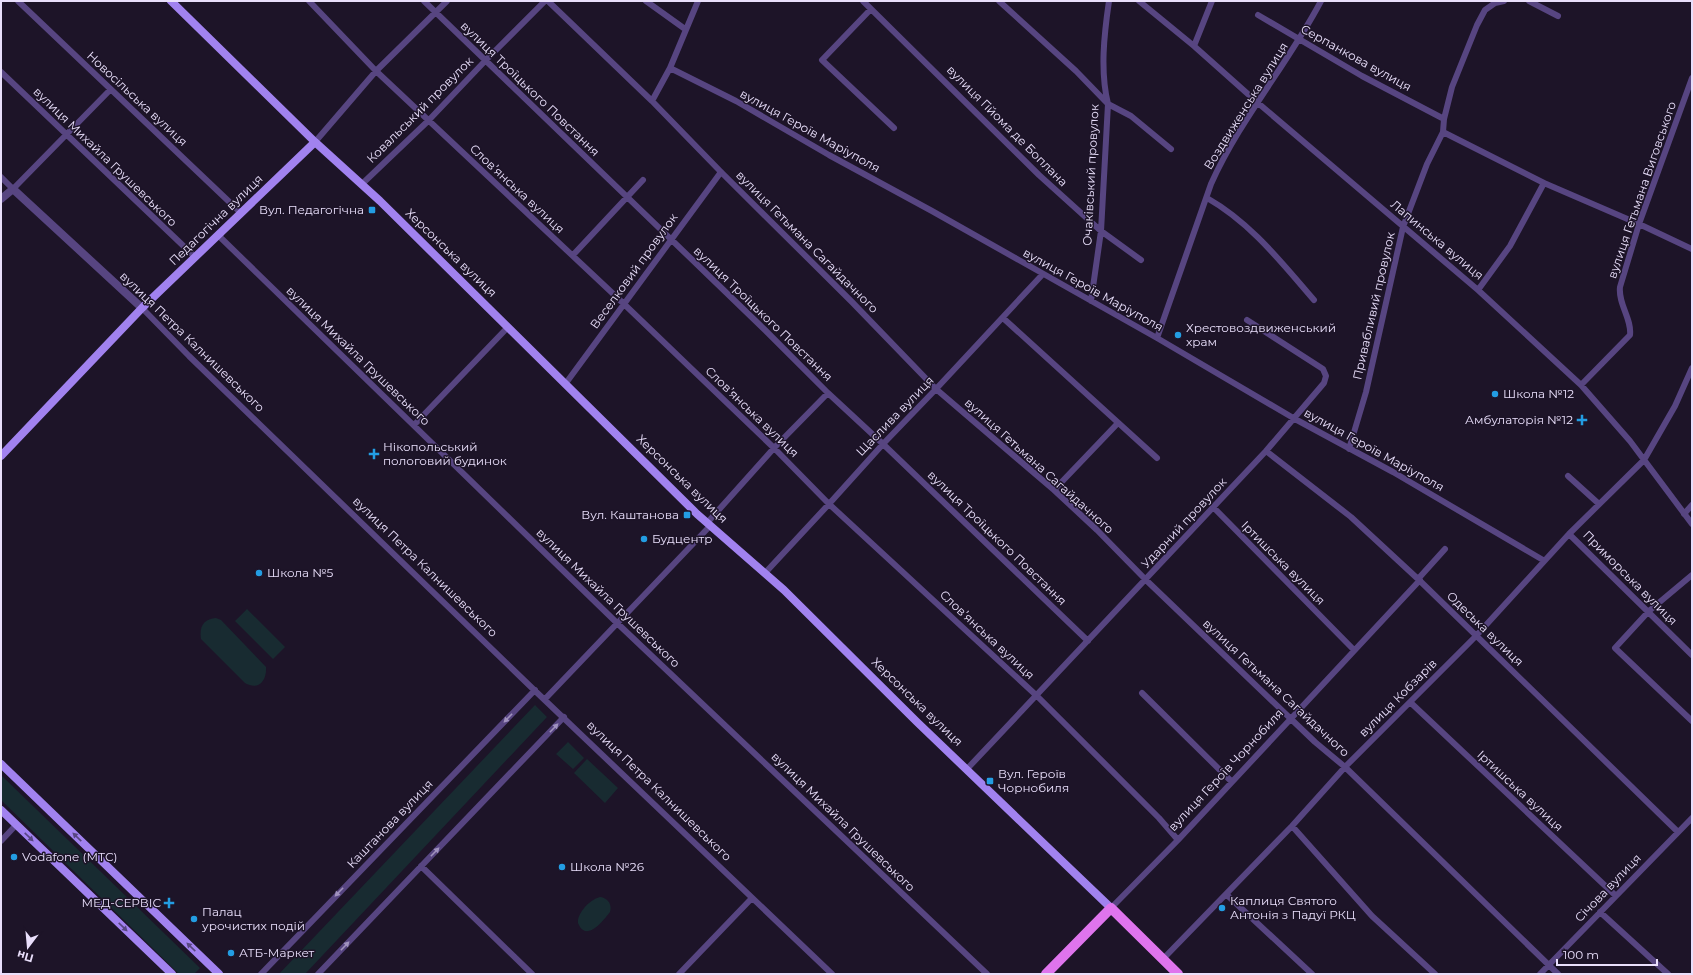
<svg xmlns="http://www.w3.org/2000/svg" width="1693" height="975" viewBox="0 0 1693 975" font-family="Montserrat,sans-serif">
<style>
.green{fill:#182b31}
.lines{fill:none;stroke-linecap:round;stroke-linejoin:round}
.minor{stroke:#574581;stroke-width:6}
.tertiary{stroke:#574581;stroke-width:8}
.secondary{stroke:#a182ef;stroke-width:8}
.primary{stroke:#df74ed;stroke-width:10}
.oneway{fill:#a092be}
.oneway2{fill:#584682}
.poi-dot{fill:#239de3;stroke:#1d1428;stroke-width:1.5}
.labels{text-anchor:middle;stroke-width:3;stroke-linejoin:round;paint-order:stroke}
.street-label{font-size:12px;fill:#e9dffb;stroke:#1d1428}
.poi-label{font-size:12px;fill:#e9dffb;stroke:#1d1428;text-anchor:start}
</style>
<rect width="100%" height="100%" fill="#1d1428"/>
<path class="green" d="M247,609L285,647L273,659L235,621Z
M216,618L221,620L266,667C267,680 259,691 245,683L201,639C199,626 204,619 216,618Z
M535,705L547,717L305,974H279Z
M568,742L584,758L573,769L556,754Z
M587,759L618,788L605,803L574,773Z
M1,775L200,968L194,974H179L1,800Z
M601,897C609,899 612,905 610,912C603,921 586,943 578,923C577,913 591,898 601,897Z"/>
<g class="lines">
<path class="minor" d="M18,1L241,213
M309,1L376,71L624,304L774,448L829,504L1037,696L1159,818L1178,840
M424,1L765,330L828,393L883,444L1088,641
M548,1L652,101L721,172L852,302L936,389L1054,490L1097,530L1146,580L1315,742L1345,767L1558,974
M646,1L685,29
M863,1L1039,175L1101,231L1141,260
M999,1L1076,71L1108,104L1131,116L1171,149
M1139,1L1194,46L1258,103L1478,290L1581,385L1630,441L1692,524
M1529,1L1558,16
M871,9L822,60L894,128
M1258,15L1362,76L1444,119
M1194,46L1212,1
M670,68L736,101L829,155L932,211L1157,338L1295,419L1393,472L1543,560
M1,72L195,257
M652,101L670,68L698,1
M1443,132L1544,183L1639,224L1692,249
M315,142L376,71L447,1
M1,177L13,189L110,90
M362,184L428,121L485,61L545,1
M1207,198C1251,223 1281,262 1314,300
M220,233L221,238L617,623L987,974
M573,255L643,180
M1478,290L1510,246L1544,183
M1091,301L1101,231L1108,104C1100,71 1104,35 1109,1
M142,308L189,356L530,686L832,974
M1003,318L1157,458
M1157,338L1211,184C1240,119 1288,64 1321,1
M566,383L721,172
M1581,385L1630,335C1632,319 1618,304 1620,287L1639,224L1692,78
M414,425L508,327
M1349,449L1366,392L1403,227L1427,164L1443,132L1444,119L1452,87L1477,25L1485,10L1495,3L1504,1
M1266,451L1351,517L1418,579L1678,832
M1568,476L1599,504
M1054,490L1118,423
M1214,508L1354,650
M1684,514L1692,505
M707,523L774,448L828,393
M1569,534L1692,655
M765,573L829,504L883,444L936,389L1042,275
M1692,575L1649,611L1615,648L1692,721
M1418,579L1445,549
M1142,693L1232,782
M545,699L710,526
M1410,702L1615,895
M967,769L1266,451L1324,383L1326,376L1323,369L1247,320
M1292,826L1372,916L1435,974
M1,841L16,825
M421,866L532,974
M1227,895L1312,974
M1111,908L1178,840L1420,580
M1600,912L1668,974
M1163,959L1292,826L1345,767L1476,636L1569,534L1644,460L1675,406L1692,368
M261,974L535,690
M318,974L564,717
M679,974L752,898
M1540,974L1692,818"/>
<path class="tertiary" d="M1,199L13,189L142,308"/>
<path class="secondary" d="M171,1L315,142L380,201L697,514L784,590L917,722L1111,908
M1,456L142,308L315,142
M1,764L219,974
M1,810L172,974"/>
<path class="primary" d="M1046,974L1111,908L1178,974"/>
</g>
<defs><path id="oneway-solid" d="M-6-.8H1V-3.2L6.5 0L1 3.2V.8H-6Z"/></defs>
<g class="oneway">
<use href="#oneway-solid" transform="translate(508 718) rotate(134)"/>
<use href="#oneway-solid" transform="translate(554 728) rotate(-46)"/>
<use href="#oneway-solid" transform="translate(435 852) rotate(-46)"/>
<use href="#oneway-solid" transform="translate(339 892) rotate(134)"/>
<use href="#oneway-solid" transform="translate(345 946) rotate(-46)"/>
</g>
<g class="oneway2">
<use href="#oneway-solid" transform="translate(29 837) rotate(44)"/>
<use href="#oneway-solid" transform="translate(77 837) rotate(-136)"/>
<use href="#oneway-solid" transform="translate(123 927) rotate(44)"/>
<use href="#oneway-solid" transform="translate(191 947) rotate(-136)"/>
</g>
<g class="poi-dot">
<rect x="368" y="206" width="8" height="8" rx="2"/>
<circle cx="1178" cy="335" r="4"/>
<circle cx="1495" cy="394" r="4"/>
<path d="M1580 414h4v4h4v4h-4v4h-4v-4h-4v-4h4z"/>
<path d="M372 448h4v4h4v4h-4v4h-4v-4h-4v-4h4z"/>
<rect x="683" y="511" width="8" height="8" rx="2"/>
<circle cx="644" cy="539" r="4"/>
<circle cx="259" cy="573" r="4"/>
<rect x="986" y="777" width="8" height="8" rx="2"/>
<circle cx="14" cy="857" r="4"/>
<circle cx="562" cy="867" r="4"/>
<path d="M167 897h4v4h4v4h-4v4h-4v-4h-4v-4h4z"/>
<circle cx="1222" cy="908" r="4"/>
<circle cx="194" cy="919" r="4"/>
<circle cx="231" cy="953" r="4"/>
</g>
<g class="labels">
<g class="street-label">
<text transform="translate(1356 58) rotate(29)" y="4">Серпанкова вулиця</text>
<text transform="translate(530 89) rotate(44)" y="4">вулиця Троїцького Повстання</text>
<text transform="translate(137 99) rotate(43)" y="4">Новосільська вулиця</text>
<text transform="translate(1246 106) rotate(-58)" y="4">Воздвиженська вулиця</text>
<text transform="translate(420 110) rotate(-45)" y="4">Ковальський провулок</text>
<text transform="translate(1007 126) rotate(45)" y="4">вулиця Гійома де Боплана</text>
<text transform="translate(810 131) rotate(29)" y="4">вулиця Героїв Маріуполя</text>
<text transform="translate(105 157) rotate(44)" y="4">вулиця Михайла Грушевського</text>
<text transform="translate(1091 175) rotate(-87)" y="4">Очаківський провулок</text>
<text transform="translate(517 189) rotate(43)" y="4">Словʼянська вулиця</text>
<text transform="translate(1642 190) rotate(-71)" y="4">вулиця Гетьмана Виговського</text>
<text transform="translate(216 220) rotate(-44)" y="4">Педагогічна вулиця</text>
<text transform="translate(1437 240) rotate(40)" y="4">Лапинська вулиця</text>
<text transform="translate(807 242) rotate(45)" y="4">вулиця Гетьмана Сагайдачного</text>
<text transform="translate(451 253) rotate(44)" y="4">Херсонська вулиця</text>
<text transform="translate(634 271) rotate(-54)" y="4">Веселковий провулок</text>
<text transform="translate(1093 290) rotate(29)" y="4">вулиця Героїв Маріуполя</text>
<text transform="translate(1374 306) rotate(-77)" y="4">Привабливий провулок</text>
<text transform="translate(763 314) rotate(44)" y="4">вулиця Троїцького Повстання</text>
<text transform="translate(192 342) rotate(44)" y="4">вулиця Петра Калнишевського</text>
<text transform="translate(358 356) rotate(44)" y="4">вулиця Михайла Грушевського</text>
<text transform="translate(752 412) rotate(44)" y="4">Словʼянська вулиця</text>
<text transform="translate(895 416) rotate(-46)" y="4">Щаслива вулиця</text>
<text transform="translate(1374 450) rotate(29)" y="4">вулиця Героїв Маріуполя</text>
<text transform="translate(1039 466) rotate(42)" y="4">вулиця Гетьмана Сагайдачного</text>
<text transform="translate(682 479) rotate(44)" y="4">Херсонська вулиця</text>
<text transform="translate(1184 523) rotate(-47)" y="4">Ударний провулок</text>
<text transform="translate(997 538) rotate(44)" y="4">вулиця Троїцького Повстання</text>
<text transform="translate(1283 563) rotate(45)" y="4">Іртишська вулиця</text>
<text transform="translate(425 567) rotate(44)" y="4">вулиця Петра Калнишевського</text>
<text transform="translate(1630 578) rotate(45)" y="4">Приморська вулиця</text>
<text transform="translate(608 598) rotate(44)" y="4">вулиця Михайла Грушевського</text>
<text transform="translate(1485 629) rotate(44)" y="4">Одеська вулиця</text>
<text transform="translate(987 635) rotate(43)" y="4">Словʼянська вулиця</text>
<text transform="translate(1276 688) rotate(43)" y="4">вулиця Гетьмана Сагайдачного</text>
<text transform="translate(1398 698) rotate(-45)" y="4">вулиця Кобзарів</text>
<text transform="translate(917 702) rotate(44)" y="4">Херсонська вулиця</text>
<text transform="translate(1226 770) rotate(-47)" y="4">вулиця Героїв Чорнобиля</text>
<text transform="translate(659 791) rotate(44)" y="4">вулиця Петра Калнишевського</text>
<text transform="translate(1520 791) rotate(43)" y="4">Іртишська вулиця</text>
<text transform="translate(843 822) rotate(44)" y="4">вулиця Михайла Грушевського</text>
<text transform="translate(390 824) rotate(-46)" y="4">Каштанова вулиця</text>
<text transform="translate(1608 888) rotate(-46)" y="4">Січова вулиця</text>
</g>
<g class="poi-label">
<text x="364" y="214" text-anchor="end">Вул. Педагогічна</text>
<text x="1186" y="332">Хрестовоздвиженський<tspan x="1186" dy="14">храм</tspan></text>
<text x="1503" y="398">Школа №12</text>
<text x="1573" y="424" text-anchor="end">Амбулаторія №12</text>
<text x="383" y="451">Нікопольський<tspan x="383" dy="14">пологовий будинок</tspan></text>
<text x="679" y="519" text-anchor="end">Вул. Каштанова</text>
<text x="652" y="543">Будцентр</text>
<text x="267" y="577">Школа №5</text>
<text x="998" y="778">Вул. Героїв<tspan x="998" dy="14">Чорнобиля</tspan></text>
<text x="22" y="861">Vodafone (МТС)</text>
<text x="570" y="871">Школа №26</text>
<text x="1230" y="905">Каплиця Святого<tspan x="1230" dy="14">Антонія з Падуї РКЦ</tspan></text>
<text x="161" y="907" text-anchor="end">МЕД-СЕРВІС</text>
<text x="202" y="916">Палац<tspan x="202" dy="14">урочистих подій</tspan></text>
<text x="239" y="957">АТБ-Маркет</text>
</g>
</g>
<rect width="1693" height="975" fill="none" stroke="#e9dffb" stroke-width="4"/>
<g transform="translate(28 947) rotate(196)" stroke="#1d1428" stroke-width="3" paint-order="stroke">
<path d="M0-3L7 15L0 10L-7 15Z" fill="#e9dffb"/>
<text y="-6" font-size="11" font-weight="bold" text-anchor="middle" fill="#e9dffb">Пн</text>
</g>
<path d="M1557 959v6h100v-6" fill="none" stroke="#e9dffb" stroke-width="2"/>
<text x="1563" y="959" font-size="12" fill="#e9dffb" stroke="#1d1428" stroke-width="3" paint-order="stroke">100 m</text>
</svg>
